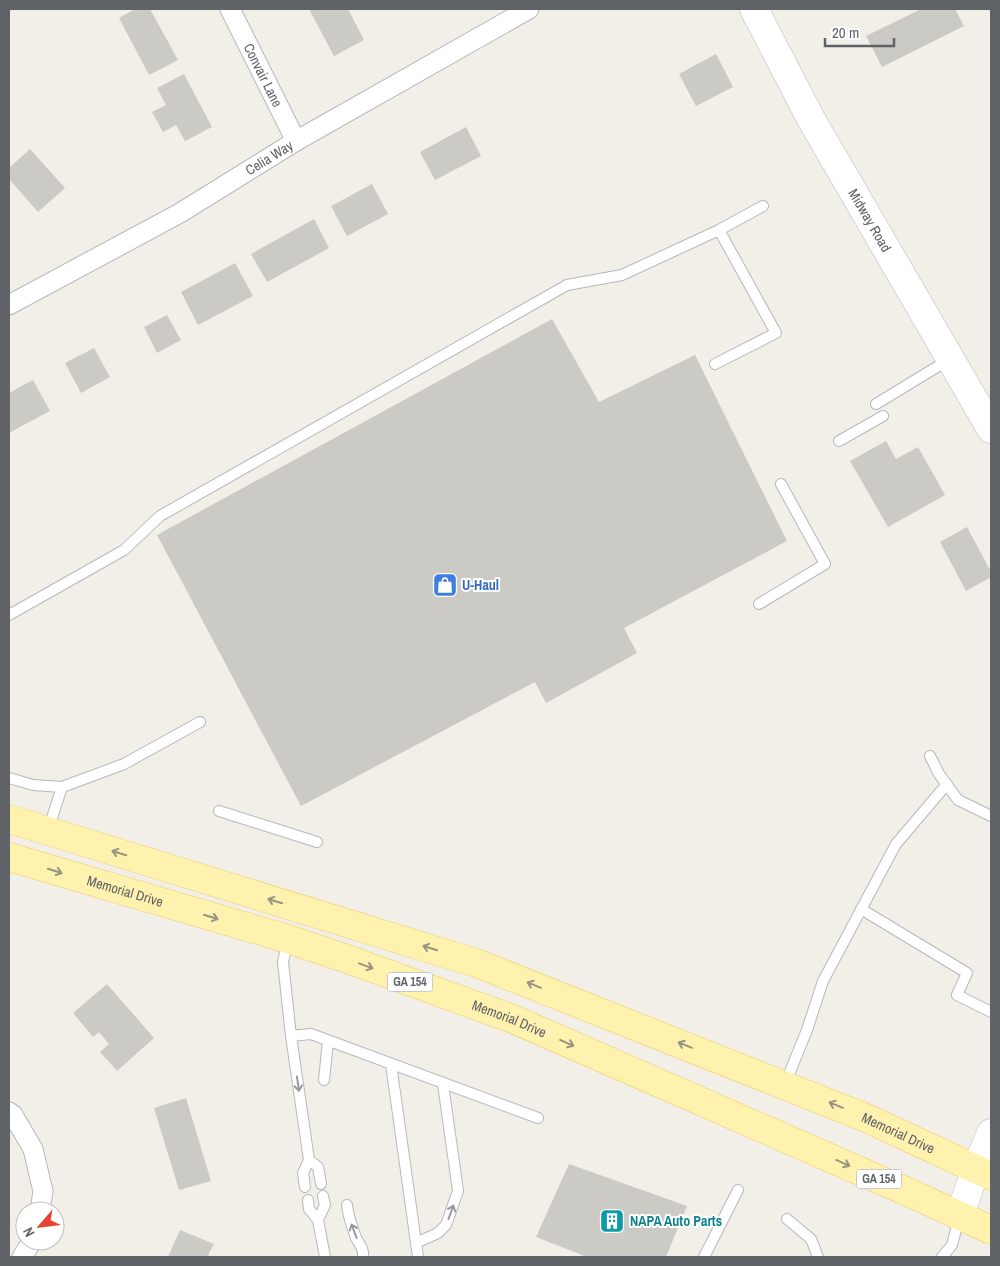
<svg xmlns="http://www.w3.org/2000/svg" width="1000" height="1266" viewBox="0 0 1000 1266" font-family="'Archivo Narrow',sans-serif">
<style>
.building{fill:#cccac5}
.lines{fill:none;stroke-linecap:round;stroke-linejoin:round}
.lane-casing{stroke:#b5b8bc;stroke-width:12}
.street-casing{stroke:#b5b8bc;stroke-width:21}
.secondary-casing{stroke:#b6babf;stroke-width:29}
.primary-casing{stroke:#f2c960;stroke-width:29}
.lane{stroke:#fff;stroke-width:10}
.street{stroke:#fff;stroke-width:19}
.secondary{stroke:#fff;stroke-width:28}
.primary{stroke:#fff2af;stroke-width:28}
.oneway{stroke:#979581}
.oneway2{stroke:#979a9d}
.labels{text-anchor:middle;stroke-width:4;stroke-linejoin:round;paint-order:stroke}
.shield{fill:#fff;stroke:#8f9295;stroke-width:1}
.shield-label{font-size:12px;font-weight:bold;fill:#5f6368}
.street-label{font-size:14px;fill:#5f6368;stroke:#fff}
.shop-label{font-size:14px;font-weight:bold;fill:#366cbe;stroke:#fff;text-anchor:start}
.culture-label{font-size:14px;font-weight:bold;fill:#0d838f;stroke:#fff;text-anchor:start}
</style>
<rect width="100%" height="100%" fill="#f1efe8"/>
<path class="building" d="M135,9H150L178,60L149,75L119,18Z
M309,9H348L364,40L334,56Z
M921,9H955L964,26L882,67L866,36Z
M716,54L733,87L696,106L679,74Z
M184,74L212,127L185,141L176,125L163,132L152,112L166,105L157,88Z
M466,127L481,156L435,180L420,152Z
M30,149L65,188L38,212L9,179V168Z
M372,184L388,214L347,236L331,206Z
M314,219L329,248L267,282L251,254Z
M235,263L253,296L198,325L181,292Z
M167,315L181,340L157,353L144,327Z
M552,319L599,402L695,355L787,541L624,628L637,653L546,703L535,682L301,806L157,535Z
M94,348L110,377L81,393L65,363Z
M33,380L50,411L9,433V393Z
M886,441L896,459L918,447L945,495L888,527L850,461Z
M967,527L991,572V577L966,591L940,542Z
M107,984L154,1038L117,1071L100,1052L109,1044L99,1032L93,1037L73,1013Z
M186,1098L211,1181L179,1190L154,1108Z
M569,1164L687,1206L666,1257H587L536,1237Z
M180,1230L214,1244L208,1255L212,1257H168Z"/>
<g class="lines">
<defs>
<path id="lane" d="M715,364L776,333L719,230
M876,404L950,359
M839,441L883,416
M759,604L825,564L781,484
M9,615L124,550L160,516L567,285L622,275L719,230L763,206
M930,756L939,774L958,800L991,816
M9,778L33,785L62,787
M219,811L317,842
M48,830L62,787L124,764L200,722
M861,909L967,973L957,995L991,1012
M288,939L283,962L291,1036L309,1160L303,1173L305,1187
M291,1036L311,1034L538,1118
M391,1064L418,1257
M324,1080L328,1041
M785,1084L807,1030L823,981L896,844L947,784
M309,1160L318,1167L321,1184
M308,1200L309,1209L318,1220L325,1257
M347,1205C348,1216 352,1227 356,1238C360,1245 364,1249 363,1257
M787,1219L811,1239L818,1257
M318,1220L325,1205L323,1196
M416,1243L438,1233L446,1225L458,1191L443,1084
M704,1257L738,1190
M942,1257L952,1245L959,1218"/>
<g id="street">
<path id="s1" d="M230,9L296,141"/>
<path id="s2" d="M9,305L180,213L296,141L529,9"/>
<path d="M9,1112L13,1115L33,1149L43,1191L40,1211"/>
<path d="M22,1257L32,1241"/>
</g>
<g id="secondary">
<path id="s3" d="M754,9L811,119L991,429"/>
<path d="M960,1214L976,1169L991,1133"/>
</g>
<g id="primary">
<path id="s4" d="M9,819L476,963L864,1117L991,1176"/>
<path id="s5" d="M9,857L288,939L350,960L513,1019L910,1193L991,1230"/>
</g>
</defs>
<use href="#lane" class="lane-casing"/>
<use href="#street" class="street-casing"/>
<use href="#secondary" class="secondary-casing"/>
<use href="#primary" class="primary-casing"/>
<use href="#lane" class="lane"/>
<use href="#street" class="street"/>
<use href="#secondary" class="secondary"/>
<use href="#primary" class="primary"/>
</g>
<defs><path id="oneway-shaft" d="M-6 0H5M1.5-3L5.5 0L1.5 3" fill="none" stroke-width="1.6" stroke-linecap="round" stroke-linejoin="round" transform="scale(1.25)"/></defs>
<g class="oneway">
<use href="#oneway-shaft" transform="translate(119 853) rotate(-163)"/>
<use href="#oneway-shaft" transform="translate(55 871) rotate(17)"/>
<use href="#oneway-shaft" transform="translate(275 901) rotate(-163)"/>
<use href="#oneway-shaft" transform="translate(211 917) rotate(17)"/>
<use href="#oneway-shaft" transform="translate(430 948) rotate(-163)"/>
<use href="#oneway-shaft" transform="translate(366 966) rotate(20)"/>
<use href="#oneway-shaft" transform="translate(534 985) rotate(-158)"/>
<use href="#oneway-shaft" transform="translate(567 1043) rotate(24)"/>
<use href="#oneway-shaft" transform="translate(685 1045) rotate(-158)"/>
<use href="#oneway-shaft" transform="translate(836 1105) rotate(-158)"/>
<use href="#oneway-shaft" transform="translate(843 1163) rotate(24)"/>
</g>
<g class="oneway2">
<use href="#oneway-shaft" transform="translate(298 1084) rotate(82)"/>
<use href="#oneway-shaft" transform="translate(451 1212) rotate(-70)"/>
<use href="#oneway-shaft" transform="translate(354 1231) rotate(-111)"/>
</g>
<defs>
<symbol id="shop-square" viewBox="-11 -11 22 22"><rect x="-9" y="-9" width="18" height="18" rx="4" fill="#3f7fe0" stroke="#fff"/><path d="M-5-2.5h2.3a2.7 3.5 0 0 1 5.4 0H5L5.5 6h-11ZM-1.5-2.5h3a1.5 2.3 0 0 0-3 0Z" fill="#fff"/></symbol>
<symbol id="building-square" viewBox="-11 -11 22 22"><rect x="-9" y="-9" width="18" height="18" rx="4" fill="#0f9aa8" stroke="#fff"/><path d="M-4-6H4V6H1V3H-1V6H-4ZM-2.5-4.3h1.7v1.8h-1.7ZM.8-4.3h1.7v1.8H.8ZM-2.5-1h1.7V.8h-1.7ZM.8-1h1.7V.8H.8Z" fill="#fff"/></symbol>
</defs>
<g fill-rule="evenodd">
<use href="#shop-square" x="431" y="571" width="28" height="28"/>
<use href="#building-square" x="598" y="1207" width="28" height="28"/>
</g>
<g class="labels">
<g class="shield">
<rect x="387.5" y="972.5" width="45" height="19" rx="4"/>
<rect x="856.5" y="1169.5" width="45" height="19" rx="4"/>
</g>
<g class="shield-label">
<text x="410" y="986">GA 154</text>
<text x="879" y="1183">GA 154</text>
</g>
<g class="street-label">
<text dy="5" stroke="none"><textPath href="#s1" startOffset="74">Convair Lane</textPath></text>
<text dy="5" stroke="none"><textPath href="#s2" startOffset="299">Celia Way</textPath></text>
<text dy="5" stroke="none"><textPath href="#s3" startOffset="241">Midway Road</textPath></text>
<text dy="5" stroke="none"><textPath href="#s5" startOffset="121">Memorial Drive</textPath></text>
<text dy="5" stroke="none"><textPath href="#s5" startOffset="526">Memorial Drive</textPath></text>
<text dy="5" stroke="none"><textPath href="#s4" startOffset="944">Memorial Drive</textPath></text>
</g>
<g class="shop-label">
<text x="462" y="590">U-Haul</text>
</g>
<g class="culture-label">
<text x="630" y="1226">NAPA Auto Parts</text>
</g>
</g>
<rect width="1000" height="1266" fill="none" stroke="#5f6368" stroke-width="20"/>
<g transform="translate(40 1226) rotate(242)"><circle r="24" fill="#ffffff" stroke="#bfc1c3"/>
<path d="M0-4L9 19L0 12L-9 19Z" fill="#ea4335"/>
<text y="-8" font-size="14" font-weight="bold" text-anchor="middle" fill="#5f6368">N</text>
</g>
<path d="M825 38v8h69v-8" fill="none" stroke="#5f6368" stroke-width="2.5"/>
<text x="832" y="38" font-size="15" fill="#5f6368" stroke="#ffffff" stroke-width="4" paint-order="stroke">20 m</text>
</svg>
